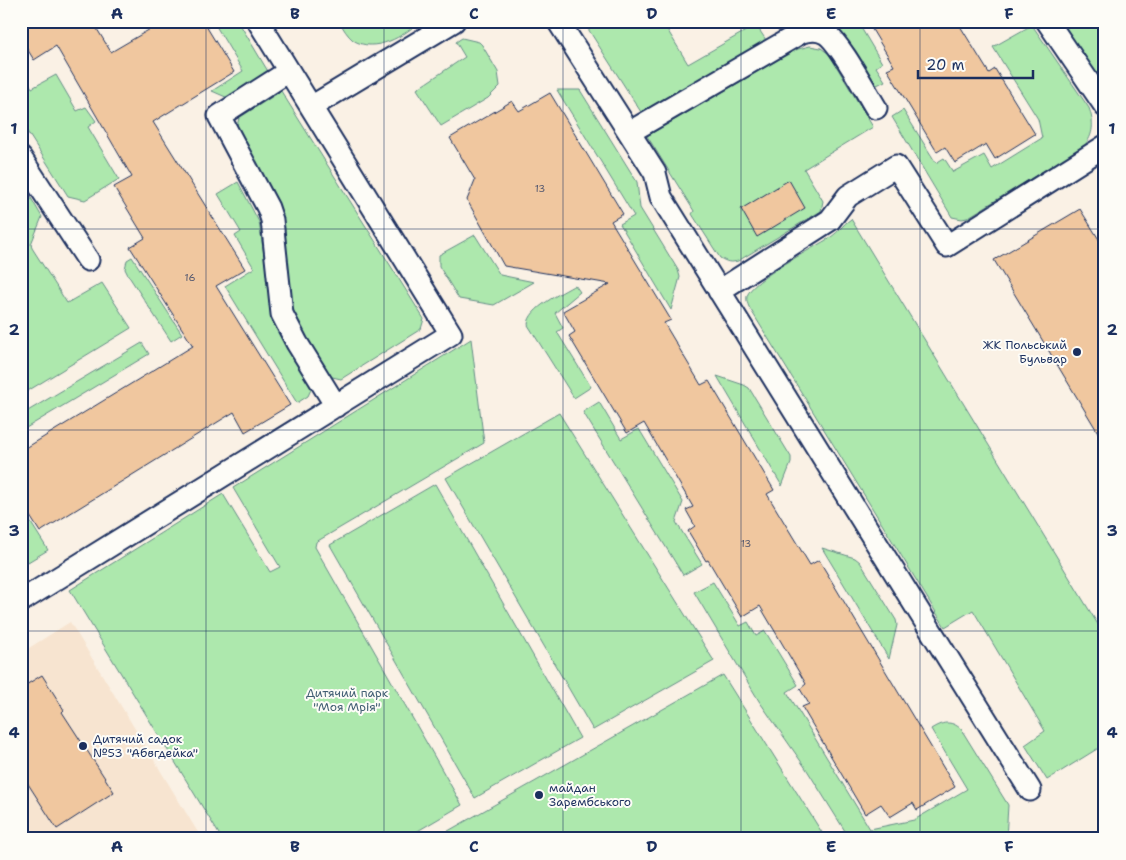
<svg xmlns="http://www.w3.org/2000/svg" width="1126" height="860" viewBox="0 0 1126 860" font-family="'Shantell Sans',sans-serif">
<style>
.built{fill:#f7e4d0}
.green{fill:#ade8ad;stroke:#648c86}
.building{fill:#f0c79f;stroke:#1b2f5e}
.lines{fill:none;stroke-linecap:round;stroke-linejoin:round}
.service-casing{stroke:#1b2f5e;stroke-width:25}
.service{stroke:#fdfcf7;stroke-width:21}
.grid{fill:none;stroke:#1b2f5e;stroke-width:1;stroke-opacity:0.55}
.poi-dot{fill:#1b2f5e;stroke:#fdfcf7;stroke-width:2}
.labels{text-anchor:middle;stroke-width:4;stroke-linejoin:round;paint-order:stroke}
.number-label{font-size:10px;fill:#50556e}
.poi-label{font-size:12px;fill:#1b2f5e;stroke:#fdfcf7;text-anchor:start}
.park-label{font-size:12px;fill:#405d72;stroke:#fdfcf7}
.neatline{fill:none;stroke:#1b2f5e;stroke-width:2}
.grid-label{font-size:16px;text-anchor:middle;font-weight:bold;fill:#1b2f5e}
</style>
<rect width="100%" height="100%" fill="#faf1e5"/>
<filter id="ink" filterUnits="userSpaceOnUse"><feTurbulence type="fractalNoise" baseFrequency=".02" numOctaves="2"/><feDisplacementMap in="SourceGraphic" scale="10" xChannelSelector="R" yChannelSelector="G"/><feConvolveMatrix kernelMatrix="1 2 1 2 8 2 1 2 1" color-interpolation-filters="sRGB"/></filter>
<g filter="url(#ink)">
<path class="built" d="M70,622L202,839H21V653Z"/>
<path class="green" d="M213,21H238L269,73L228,98L212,91L243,71Z
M339,21H420C405,36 374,54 353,40C347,35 343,28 339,21Z
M583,21H662L688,64L756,25L766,40L641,112Z
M833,21H857L882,63L876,67L885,81L875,86Z
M1061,21H1105V85L1102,81Z
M1032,25L1089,108C1094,122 1094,135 1084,146L967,218L962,219L952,217L892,117L903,110L936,163L944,158L953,172L984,155L992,169L1042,138L1038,119L993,47Z
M462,38L479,42L482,45L498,72L500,86L488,98L441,126L417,89L465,57L456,42Z
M810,46L821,48L829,54L873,127L804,169L823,201L821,211L738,261C730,263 727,262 720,258L692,214L694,211L647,136L783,57L798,49Z
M21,70L32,88L56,75L77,111L86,107L96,121L88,127L119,179L85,200L68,196L21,122Z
M557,90H580L637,182L640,208L678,270L680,277L671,310L620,224L634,216Z
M281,91L424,319L421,329L341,379L328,376L291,311L280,211L276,200L236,130L239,118Z
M21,181L42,217L31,244L32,248L67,303L102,283L131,328L21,395Z
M238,182L259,222L274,321L313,385L308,396L297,403L225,286L254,268L235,236L241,232L218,194Z
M851,219L1105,636V744L1047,780L1025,745L1045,731L973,610L945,627L749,307C748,304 746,301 747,296C752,279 814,248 831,237C839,232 843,224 851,219Z
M475,235L500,275L534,282L494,305L459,299L439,266V255Z
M132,257L182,334L171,341L128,275L125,269L127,260Z
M575,285L580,292L555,313L563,328L557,332L591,387L574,398L528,325C528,308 562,293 575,285Z
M471,339L484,443L316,542L315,547L462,805L404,839H222L70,590L223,494L270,572L280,567L233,488Z
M142,343L149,354L21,431V415Z
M717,376L744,385L749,388L791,457V463L782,486Z
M599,402L621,439L639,429L683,502L676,522L702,564L683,575L583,412Z
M559,413L714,661L593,730L446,478Z
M435,484L580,738L475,798L330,545Z
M21,507L48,550L28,562L21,552Z
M822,548L855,558L860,562L896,620L897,625L889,659Z
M713,582L740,626L748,622L756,636L765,631L798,685L787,692L870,829L914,820L967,789L931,729C942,722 951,720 961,729L1008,805L1006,839H850L807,770L759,701L694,592Z
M723,675L826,839H434Z"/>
<path class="building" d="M21,21H99L94,24L111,52L164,21H203L234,72L153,122L245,269L216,286L290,405L245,432L234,412L40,532L21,502V451L193,346L130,247L145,238L114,187L132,177L56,46L34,60L21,39Z
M867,21H957L989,73L995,69L1035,134L995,159L986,144L955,163L945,147L937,152L887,69L894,66Z
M550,93L623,214L611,221L671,320L664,323L701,385L709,381L774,490L767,494L810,565L819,560L955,787L917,810L913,803L890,817L881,804L865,814L802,707L809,704L800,689L806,684L760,606L742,617L708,560L706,561L688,531L695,526L686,510L693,507L644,423L627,433L569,336L575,332L563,311L610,284L504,266L467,200L475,180L450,138L512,101L519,111Z
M789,180L805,208L757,237L741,209Z
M1080,209L1105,249V444L994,260Z
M42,675L64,710L62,712L114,792L57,829L21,773V688Z"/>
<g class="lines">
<defs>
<path id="service" d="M558,21L655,173L661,197L1030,790
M1047,21L1105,106
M289,71L219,116L268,208L272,220L282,314L297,343L336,406
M311,107L454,21
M630,132L802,32C811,30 817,29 825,33C839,41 866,92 876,108
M21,158L88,260
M719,291L830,220L848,196L896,166L947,246L1105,146
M21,601L451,334L258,21"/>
</defs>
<use href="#service" class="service-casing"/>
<use href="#service" class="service"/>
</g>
</g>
<path class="grid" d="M206,21V839M384,21V839M563,21V839M741,21V839M920,21V839M21,229H1105M21,430H1105M21,631H1105"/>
<g class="poi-dot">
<circle cx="1077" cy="352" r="5"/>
<circle cx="83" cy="746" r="5"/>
<circle cx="539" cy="795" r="5"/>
</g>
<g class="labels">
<g class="number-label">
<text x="540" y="192">13</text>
<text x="190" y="281">16</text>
<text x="746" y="547">13</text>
</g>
<g class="poi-label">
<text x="1067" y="349" text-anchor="end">ЖК Польський<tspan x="1067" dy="14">Бульвар</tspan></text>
<text x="93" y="743">Дитячий садок<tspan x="93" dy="14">№53 "Абвгдейка"</tspan></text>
<text x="549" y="792">майдан<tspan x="549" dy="14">Зарембського</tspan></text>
</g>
<g class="park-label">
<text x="347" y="697">Дитячий парк<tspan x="347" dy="14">"Моя Мрія"</tspan></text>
</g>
</g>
<rect width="1126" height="860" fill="none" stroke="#fdfcf7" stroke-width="55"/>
<path d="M918 70v8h115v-8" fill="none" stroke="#1b2f5e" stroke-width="2.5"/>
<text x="926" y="70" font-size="15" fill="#1b2f5e" stroke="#fdfcf7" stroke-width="4" paint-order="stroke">20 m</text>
<rect x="28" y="28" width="1070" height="804" class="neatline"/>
<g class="grid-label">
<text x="117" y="19">A</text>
<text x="295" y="19">B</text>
<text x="474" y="19">C</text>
<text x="652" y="19">D</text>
<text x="831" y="19">E</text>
<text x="1009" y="19">F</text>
<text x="14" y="134">1</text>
<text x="1112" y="134">1</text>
<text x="14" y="335">2</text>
<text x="1112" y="335">2</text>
<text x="14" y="536">3</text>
<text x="1112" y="536">3</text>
<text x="14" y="738">4</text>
<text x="1112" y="738">4</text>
<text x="117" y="852">A</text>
<text x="295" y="852">B</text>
<text x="474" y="852">C</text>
<text x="652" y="852">D</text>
<text x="831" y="852">E</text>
<text x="1009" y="852">F</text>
</g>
</svg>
